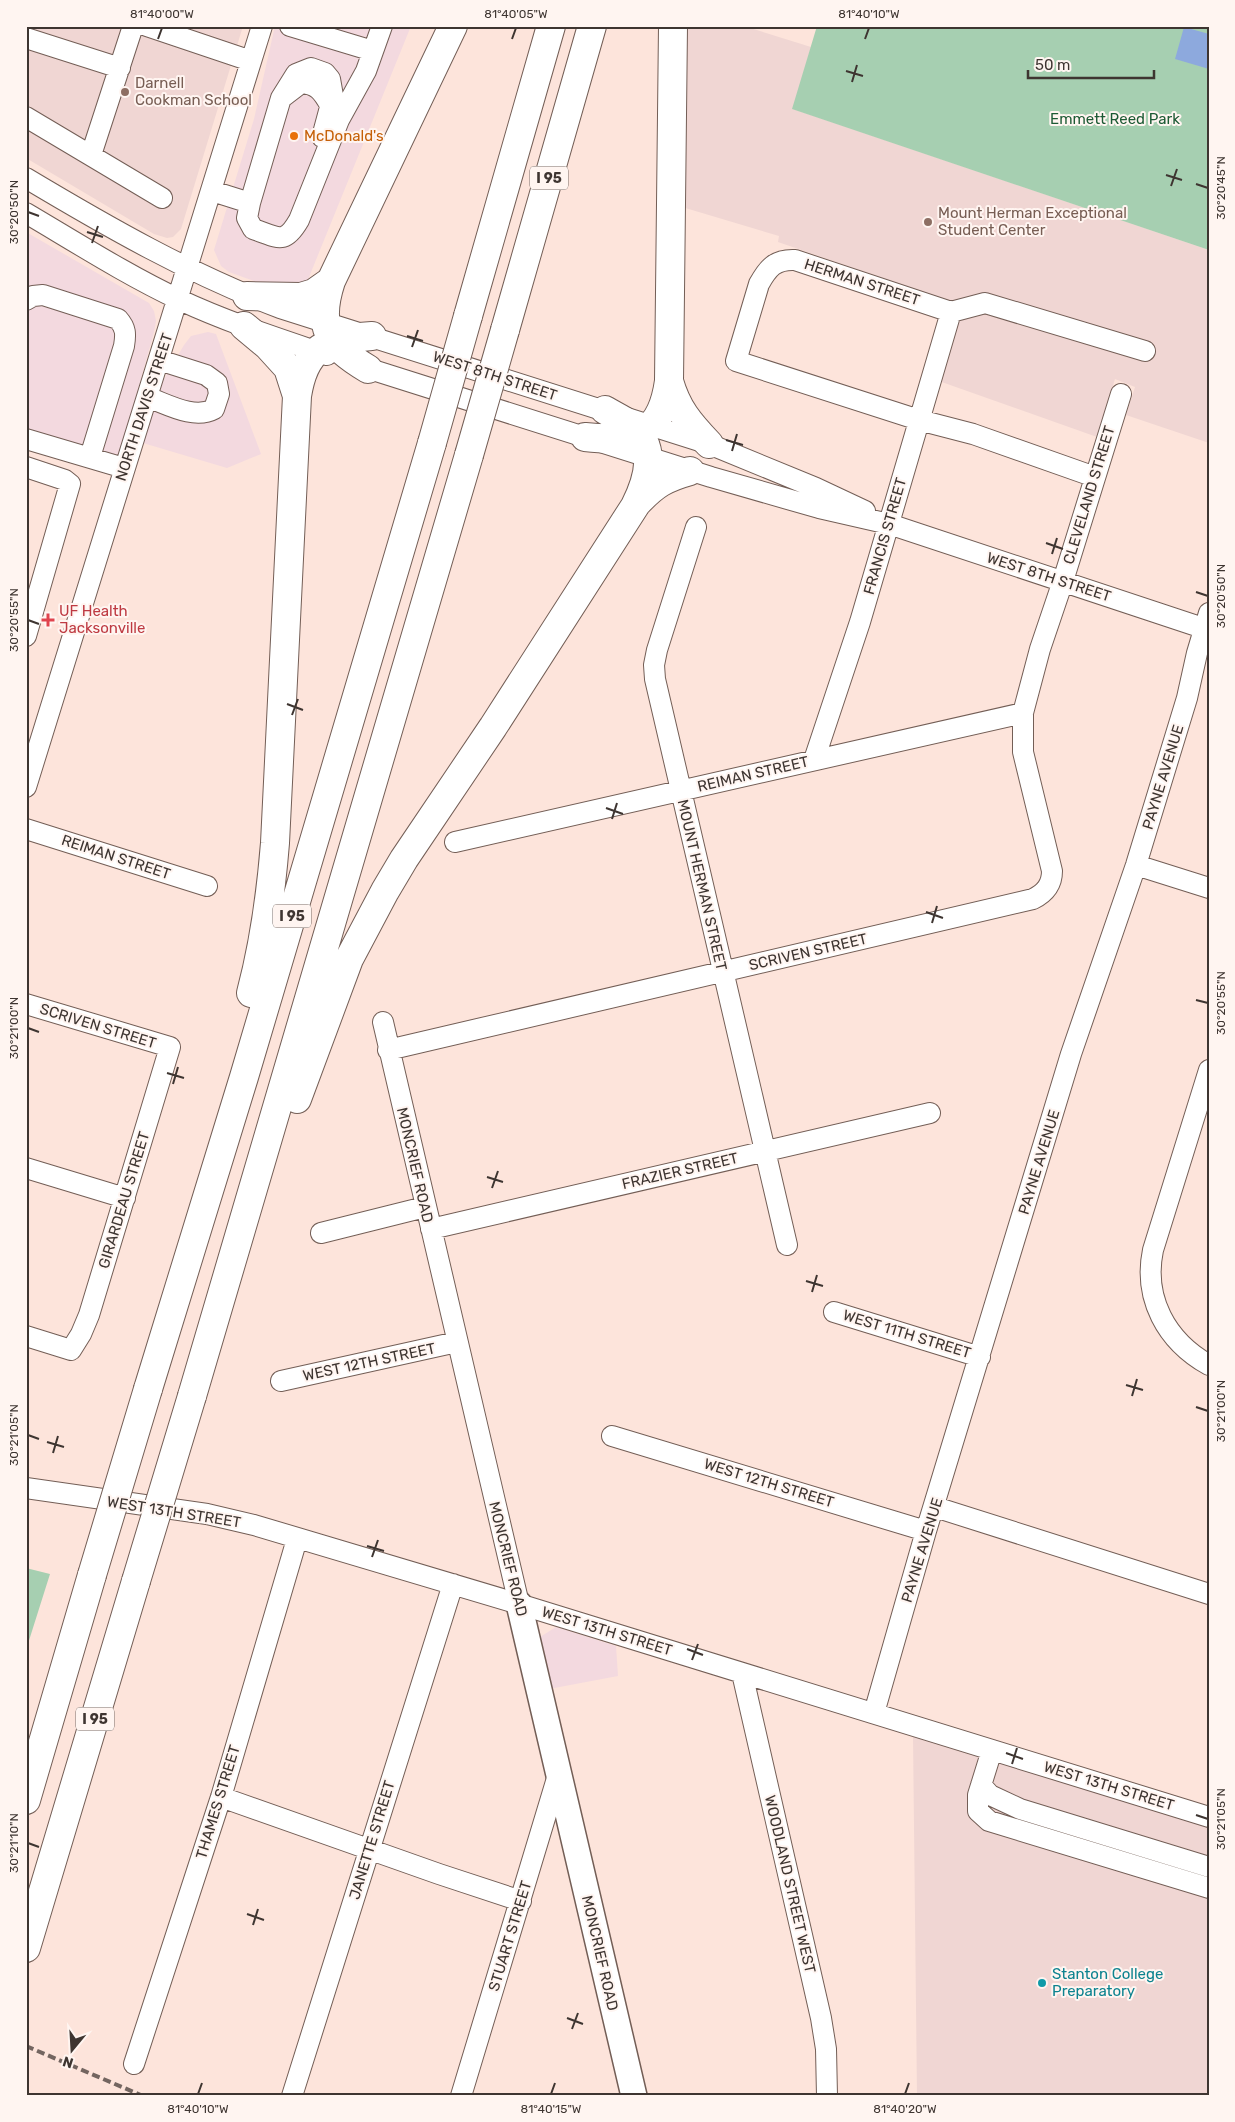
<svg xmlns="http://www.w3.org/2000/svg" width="1235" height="2122" viewBox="0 0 1235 2122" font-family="Rubik,sans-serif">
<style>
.commercial{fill:#f3d9df}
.education{fill:#f0d6d3}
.green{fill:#a6cfb1}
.water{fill:#8da9dd}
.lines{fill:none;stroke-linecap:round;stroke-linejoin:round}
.minor-casing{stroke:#735e56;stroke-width:22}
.major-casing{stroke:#735e56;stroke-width:28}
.highway-casing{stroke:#735e56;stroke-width:30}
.minor{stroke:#fff;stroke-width:20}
.major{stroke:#fff;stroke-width:25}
.highway{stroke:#fff;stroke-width:28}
.rail{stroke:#736560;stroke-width:4;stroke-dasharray:8 4;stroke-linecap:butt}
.highway-bridge-casing{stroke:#735e56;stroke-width:30;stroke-linecap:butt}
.highway-bridge{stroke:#fff;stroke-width:28}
.ticks{fill:none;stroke:#3e3531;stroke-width:2}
.education-dot{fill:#8d6e63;stroke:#fff5f1;stroke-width:2}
.food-dot{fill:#e8710a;stroke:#fff5f1;stroke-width:2}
.health-dot{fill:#e0444e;stroke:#fff5f1;stroke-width:2}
.culture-dot{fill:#0f9aa8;stroke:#fff5f1;stroke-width:2}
.labels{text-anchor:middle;stroke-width:4;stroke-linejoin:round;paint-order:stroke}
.shield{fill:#fff5f1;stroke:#786f6b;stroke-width:1}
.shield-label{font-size:14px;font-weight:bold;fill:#3e3531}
.education-label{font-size:15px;fill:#785e54;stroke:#fff5f1;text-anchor:start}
.park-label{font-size:15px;fill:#1c5a34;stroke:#fff5f1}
.food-label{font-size:15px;fill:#c56008;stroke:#fff5f1;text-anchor:start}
.street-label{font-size:15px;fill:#3e3531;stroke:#fff5f1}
.health-label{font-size:15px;fill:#be3a42;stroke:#fff5f1;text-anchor:start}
.culture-label{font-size:15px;fill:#0d838f;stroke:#fff5f1;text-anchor:start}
.neatline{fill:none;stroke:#3e3531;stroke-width:2}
.ticks-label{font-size:12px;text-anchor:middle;fill:#3e3531}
</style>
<rect width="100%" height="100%" fill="#fde4db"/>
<path class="commercial" d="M275,26H411L305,287L281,291L229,272L221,266L214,250L254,119Z
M26,232L149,303L154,311L156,321L154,332L114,476L26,449Z
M208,332L216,334L261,454L227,468L143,443L163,381L184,345L191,336Z
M556,1627L616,1646L618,1676L549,1689L539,1642L540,1637Z"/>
<path class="education" d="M26,26H243L181,229L173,237L167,238L154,234L26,158Z
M683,26H744L811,47L793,109L1209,250V443L1126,415L1135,387L1115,379L1097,437L936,380L961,305L778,242L779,236L682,207Z
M913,1736L1209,1827V2096H917Z"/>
<path class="green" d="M817,26H1209V250L792,109Z
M26,1568L50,1574L26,1650Z"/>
<path class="water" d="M1184,27L1209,34V69L1175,59Z"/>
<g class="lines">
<defs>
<path id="minor" d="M147,26L251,61
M290,26L373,51
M26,38L120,68
M284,96L301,83C317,84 322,91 330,105
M26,117L162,198
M91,155L133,26
M26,178C108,227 190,274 280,308L709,444L816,488L865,511
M212,191L250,203L247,218L253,229C278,237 284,246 299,220L339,120L366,71L382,26
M250,203L281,98L296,74L311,68L325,73L330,79L333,96L322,137
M26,213C77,243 127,275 180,300C227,322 277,338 327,355
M26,300L33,296L43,295L118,319C126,328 126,334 124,346L90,457
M951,312L795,260C775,259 768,268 759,284L736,361L919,420L973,434L1095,477
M951,312L985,303L1145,351
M354,364L711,477L819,508L889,524L1209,630
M147,397C167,404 194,420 214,409L219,394L217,383L206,375L159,360
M26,439L124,468
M26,467L65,480L70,484L26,636
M696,527L657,650L654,665L655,679L787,1245
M814,760L860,622L951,312
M26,787L262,26
M26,829L207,886
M455,842L1023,713
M1136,865L1209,888
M26,1004L170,1047L89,1315L81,1334L71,1350L26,1336
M383,1022L519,1604
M388,1050L1033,899C1045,893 1052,885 1052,871L1023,752V713L1040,649L1063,581L1121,394
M1209,1070L1153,1250C1143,1298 1166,1341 1209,1365
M26,1168L125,1198
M431,1229L930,1113
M321,1233L425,1207
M834,1312L980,1357
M281,1381L457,1342
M612,1436L926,1531
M26,1488L207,1514L254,1525L519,1604L1209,1817
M935,1507L1209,1594
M742,1673L821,2018L826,2049L827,2096
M874,1713L926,1531L1071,1054L1136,865L1187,698L1197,653L1209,613
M992,1750L978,1795V1811L989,1821L1209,1888
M981,1785L990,1795L1020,1809L1209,1867
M221,1797L439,1874L521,1901
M134,2064L221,1797L297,1539
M292,2096L453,1584
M461,2096L558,1775"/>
<path id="major" d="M519,1604L634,2096"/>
<path id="highway" d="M247,296L301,297L314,293L331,281
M468,316L551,26
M244,326L268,346L288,368L297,396
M505,330L592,26
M368,369C328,345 316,327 331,281L453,26
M669,381C677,409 689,423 709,444
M585,437C635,442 661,437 669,381L673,26
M637,503C655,484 665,478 690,471
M251,993C264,944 271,893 275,843L297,396C305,346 326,339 372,336
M297,1099L349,959L385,891L404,859L493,727L635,506C649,478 658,446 629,424C622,419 613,415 605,410
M148,1389L244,1077L432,443
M192,1396L469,455
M26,1800L92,1575
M26,1948L136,1581"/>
</defs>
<use href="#minor" class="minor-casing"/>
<use href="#major" class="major-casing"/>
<use href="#highway" class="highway-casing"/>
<use href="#minor" class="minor"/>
<use href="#major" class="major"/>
<use href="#highway" class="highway"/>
<path class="rail" d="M26,2046L143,2096"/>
<defs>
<path id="highway-bridge" d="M432,443L468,316
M469,455L505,330
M92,1575L148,1389
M136,1581L192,1396"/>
</defs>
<use href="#highway-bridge" class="highway-bridge-casing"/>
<use href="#highway-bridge" class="highway-bridge"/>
</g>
<path class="ticks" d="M158,39L162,28M512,39L516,28M865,39L869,28M846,71L863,76M852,82L857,65M1166,175L1182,180M1196,184L1208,188M1171,186L1177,169M28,212L39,216M87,232L103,237M92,243L98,226M407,336L423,341M412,347L418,330M726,440L743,445M732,451L737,434M1046,543L1063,549M1052,554L1057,538M1196,592L1208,596M28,620L39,624M287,704L303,710M292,715L298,699M606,808L623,814M612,819L617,803M926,912L943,918M932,923L937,906M1196,1000L1208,1003M28,1028L39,1032M167,1073L184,1078M173,1084L178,1067M487,1177L503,1182M492,1188L498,1171M806,1281L823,1286M812,1292L817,1275M1126,1385L1143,1390M1132,1396L1137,1379M1196,1407L1208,1411M28,1435L39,1439M47,1442L64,1447M53,1453L58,1436M367,1546L384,1551M372,1557L378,1540M687,1649L703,1655M692,1660L698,1644M1006,1753L1023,1759M1012,1764L1017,1748M1196,1815L1208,1819M28,1843L39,1847M247,1914L264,1920M253,1925L258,1909M567,2018L583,2024M572,2029L578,2013M198,2094L202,2083M551,2094L555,2083M905,2094L909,2083"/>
<g class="education-dot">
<circle cx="125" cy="92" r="5"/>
<circle cx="928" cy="222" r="5"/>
</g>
<circle class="food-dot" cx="294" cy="136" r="5"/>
<path class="health-dot" d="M45.5 612.5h5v5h5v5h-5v5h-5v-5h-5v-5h5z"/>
<circle class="culture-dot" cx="1042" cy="1983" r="5"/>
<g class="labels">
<g class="shield">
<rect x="530" y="166.5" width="38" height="23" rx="4"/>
<rect x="273" y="904.5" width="38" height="23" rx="4"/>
<rect x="76" y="1707.5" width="38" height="23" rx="4"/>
</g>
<g class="shield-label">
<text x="549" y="183">I 95</text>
<text x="292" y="921">I 95</text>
<text x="95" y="1724">I 95</text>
</g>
<g class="education-label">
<text x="135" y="88">Darnell<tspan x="135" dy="17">Cookman School</tspan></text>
<text x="938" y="218">Mount Herman Exceptional<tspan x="938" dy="17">Student Center</tspan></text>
</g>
<g class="park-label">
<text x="1115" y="124">Emmett Reed Park</text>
</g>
<g class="food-label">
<text x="304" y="141">McDonald's</text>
</g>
<g class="street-label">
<text transform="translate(862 282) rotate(18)" y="5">HERMAN STREET</text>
<text transform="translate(495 376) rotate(18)" y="5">WEST 8TH STREET</text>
<text transform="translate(144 407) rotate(-72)" y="5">NORTH DAVIS STREET</text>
<text transform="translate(1089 495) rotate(-73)" y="5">CLEVELAND STREET</text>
<text transform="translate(885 536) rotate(-74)" y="5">FRANCIS STREET</text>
<text transform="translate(1049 577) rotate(18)" y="5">WEST 8TH STREET</text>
<text transform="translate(753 774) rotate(-13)" y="5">REIMAN STREET</text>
<text transform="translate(1163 777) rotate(-73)" y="5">PAYNE AVENUE</text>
<text transform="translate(116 857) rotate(18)" y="5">REIMAN STREET</text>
<text transform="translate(702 885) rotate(77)" y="5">MOUNT HERMAN STREET</text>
<text transform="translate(808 952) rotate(-13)" y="5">SCRIVEN STREET</text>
<text transform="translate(98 1026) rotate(17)" y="5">SCRIVEN STREET</text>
<text transform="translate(1039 1162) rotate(-73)" y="5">PAYNE AVENUE</text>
<text transform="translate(415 1165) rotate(77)" y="5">MONCRIEF ROAD</text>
<text transform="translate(680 1171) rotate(-13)" y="5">FRAZIER STREET</text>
<text transform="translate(124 1200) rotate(-73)" y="5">GIRARDEAU STREET</text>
<text transform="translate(907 1334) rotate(17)" y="5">WEST 11TH STREET</text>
<text transform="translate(369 1362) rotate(-12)" y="5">WEST 12TH STREET</text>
<text transform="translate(769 1483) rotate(17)" y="5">WEST 12TH STREET</text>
<text transform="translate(174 1512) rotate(9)" y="5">WEST 13TH STREET</text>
<text transform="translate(922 1550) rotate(-73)" y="5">PAYNE AVENUE</text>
<text transform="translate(508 1559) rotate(76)" y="5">MONCRIEF ROAD</text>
<text transform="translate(607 1631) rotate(17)" y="5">WEST 13TH STREET</text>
<text transform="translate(1109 1786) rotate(17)" y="5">WEST 13TH STREET</text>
<text transform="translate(218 1802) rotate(-73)" y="5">THAMES STREET</text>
<text transform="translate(372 1840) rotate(-73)" y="5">JANETTE STREET</text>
<text transform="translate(790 1884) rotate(77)" y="5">WOODLAND STREET WEST</text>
<text transform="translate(510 1936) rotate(-73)" y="5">STUART STREET</text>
<text transform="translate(600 1953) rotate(77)" y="5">MONCRIEF ROAD</text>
</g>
<g class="health-label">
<text x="59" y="616">UF Health<tspan x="59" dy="17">Jacksonville</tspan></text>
</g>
<g class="culture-label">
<text x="1052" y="1979">Stanton College<tspan x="1052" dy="17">Preparatory</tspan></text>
</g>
</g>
<rect width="1235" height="2122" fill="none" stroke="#fff5f1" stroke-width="55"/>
<g transform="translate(72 2050) rotate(198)" stroke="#fff5f1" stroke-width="4" paint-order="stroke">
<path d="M0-4L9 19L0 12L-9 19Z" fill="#3e3531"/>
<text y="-8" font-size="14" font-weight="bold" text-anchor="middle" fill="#3e3531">N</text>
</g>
<path d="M1028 70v8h126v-8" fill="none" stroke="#3e3531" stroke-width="2.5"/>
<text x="1035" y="70" font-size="15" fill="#3e3531" stroke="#fff5f1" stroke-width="4" paint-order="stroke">50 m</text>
<rect x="28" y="28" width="1180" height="2066" class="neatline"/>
<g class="ticks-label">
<text x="162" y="18">81°40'00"W</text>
<text x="516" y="18">81°40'05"W</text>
<text x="869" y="18">81°40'10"W</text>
<text transform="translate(1221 188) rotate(-90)" y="4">30°20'45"N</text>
<text transform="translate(14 212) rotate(-90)" y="4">30°20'50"N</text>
<text transform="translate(1221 596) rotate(-90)" y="4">30°20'50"N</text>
<text transform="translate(14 620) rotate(-90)" y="4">30°20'55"N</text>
<text transform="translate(1221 1003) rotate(-90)" y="4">30°20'55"N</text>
<text transform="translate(14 1028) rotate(-90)" y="4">30°21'00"N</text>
<text transform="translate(1221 1411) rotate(-90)" y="4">30°21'00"N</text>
<text transform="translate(14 1435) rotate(-90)" y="4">30°21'05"N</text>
<text transform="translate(1221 1819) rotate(-90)" y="4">30°21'05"N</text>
<text transform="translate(14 1843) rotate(-90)" y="4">30°21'10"N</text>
<text x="198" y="2113">81°40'10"W</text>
<text x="551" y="2113">81°40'15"W</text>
<text x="905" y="2113">81°40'20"W</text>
</g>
</svg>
